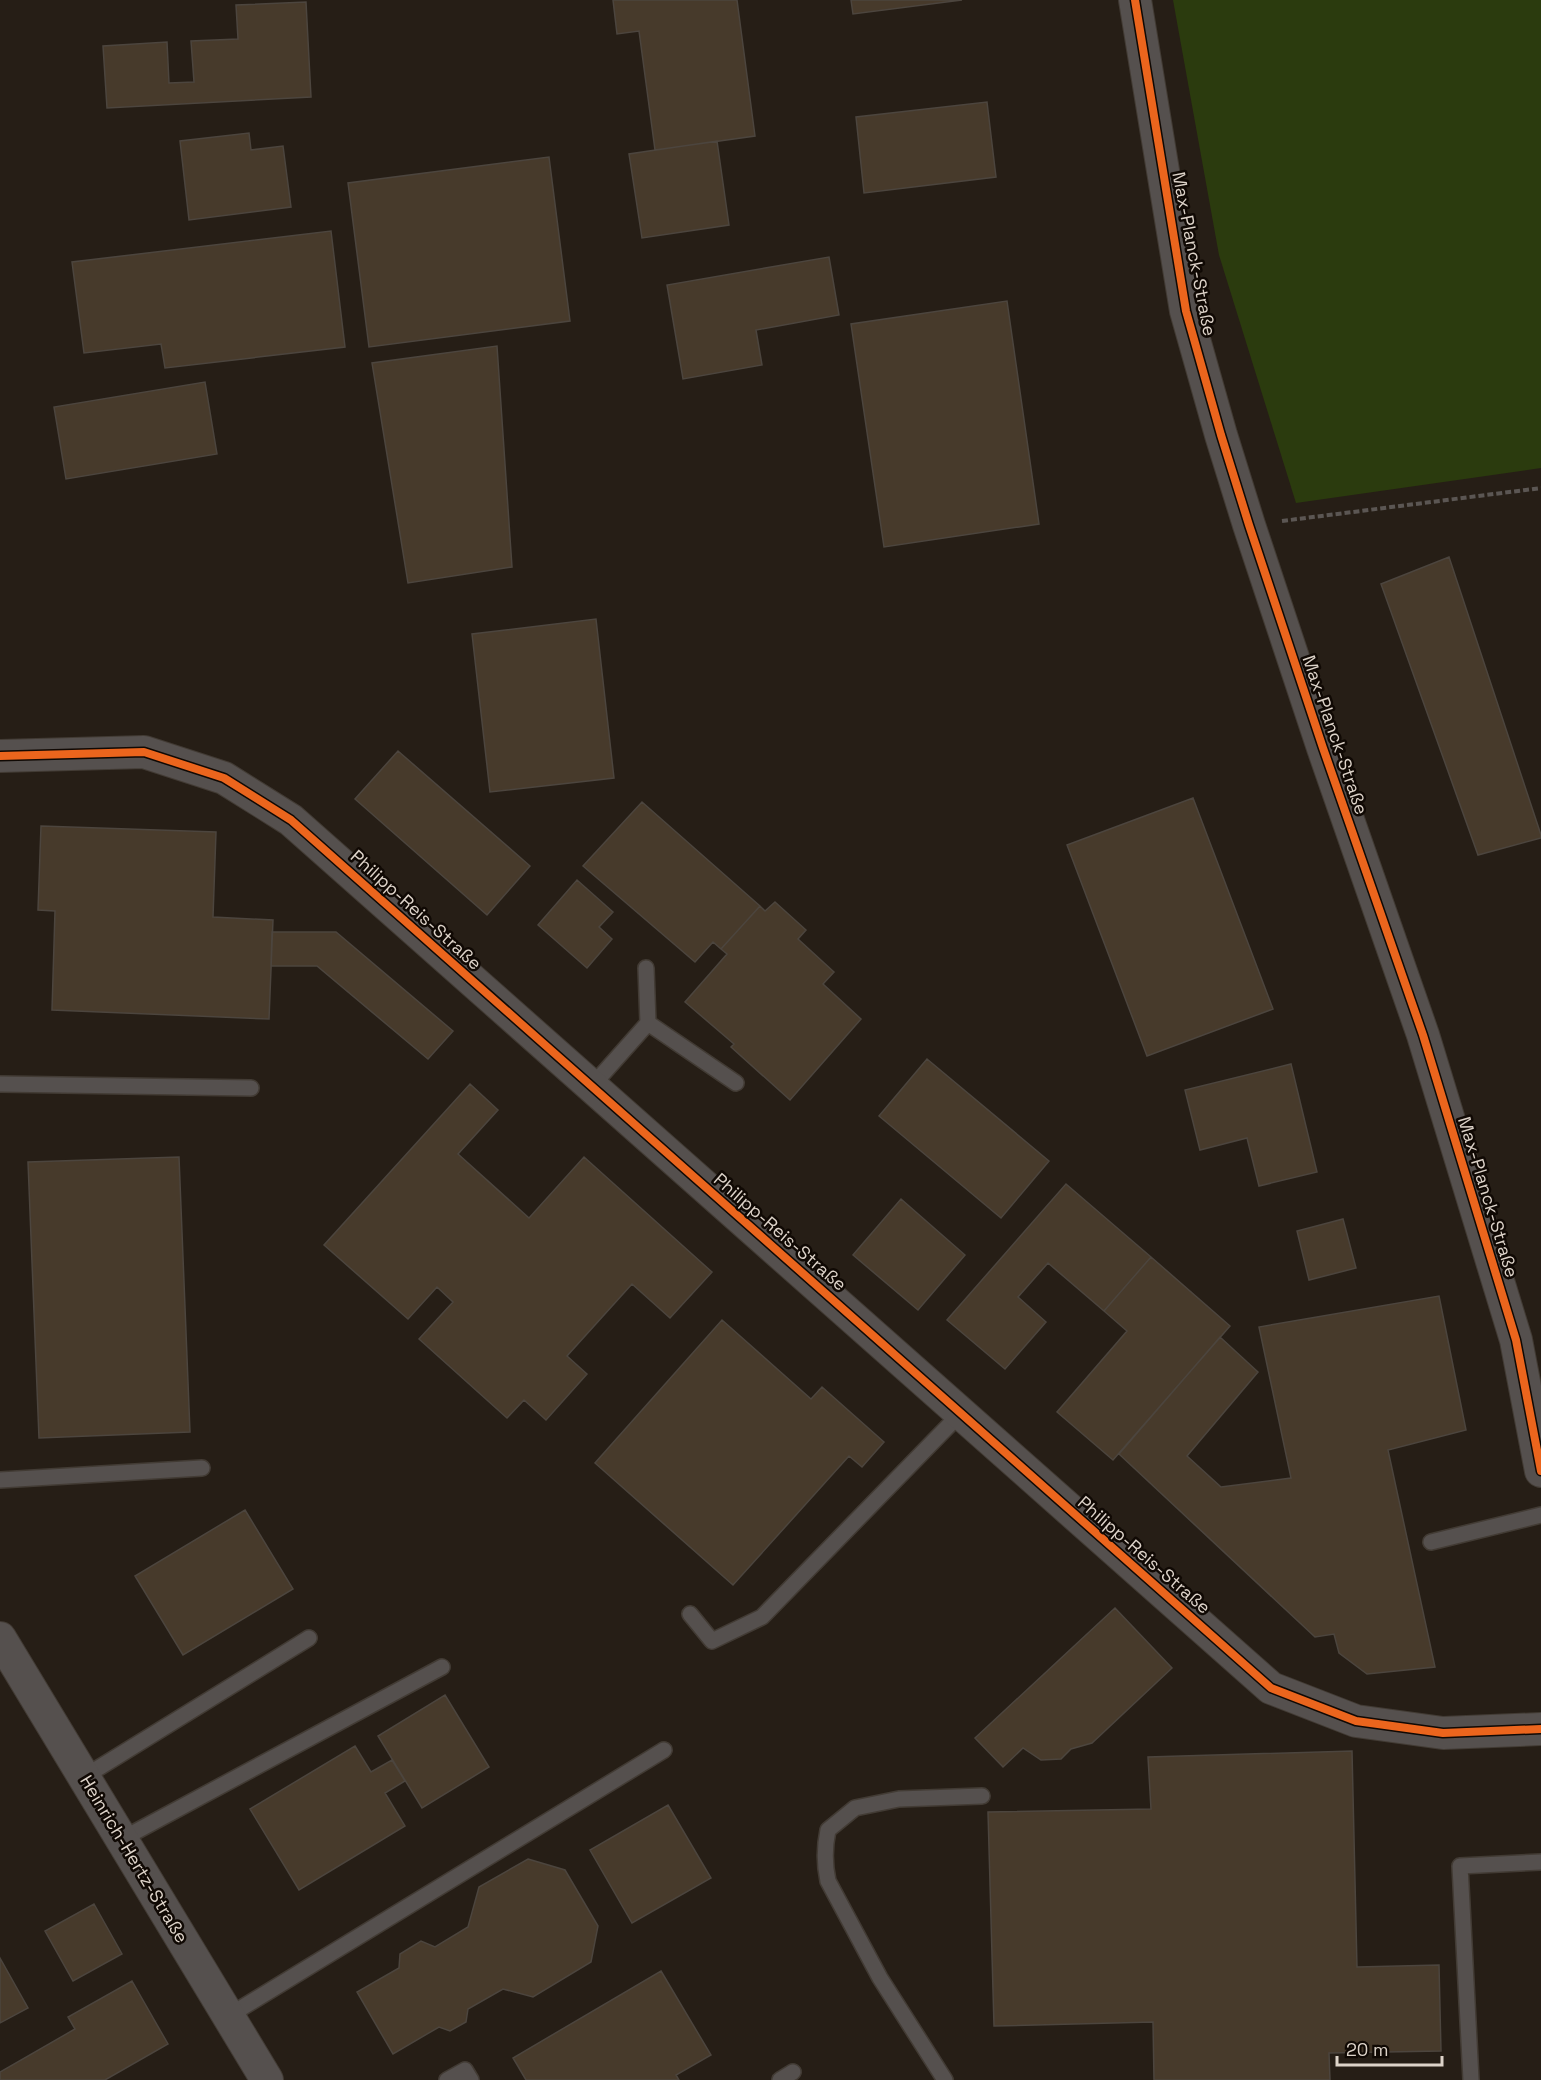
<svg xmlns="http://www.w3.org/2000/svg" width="1541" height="2080" viewBox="0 0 1541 2080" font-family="'Space Grotesk',sans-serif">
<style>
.green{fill:#2b3b0e}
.building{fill:#473a2b;stroke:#4c453e;stroke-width:1.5}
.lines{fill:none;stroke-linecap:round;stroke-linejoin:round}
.lane-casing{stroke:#423b34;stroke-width:18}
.street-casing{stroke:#423b34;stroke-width:34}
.path{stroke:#5b5653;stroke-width:4;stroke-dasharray:6 3;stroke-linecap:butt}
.lane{stroke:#55504e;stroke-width:15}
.street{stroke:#55504e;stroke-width:32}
.cycleway-casing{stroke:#100904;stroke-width:11}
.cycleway{stroke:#eb651d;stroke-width:8}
.labels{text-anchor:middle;stroke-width:5;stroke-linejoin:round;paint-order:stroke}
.street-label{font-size:18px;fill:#ddd3c9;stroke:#100904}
</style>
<rect width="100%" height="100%" fill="#261e16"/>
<path class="green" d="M1173,0H1541V468L1296,503L1219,255Z"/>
<path class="building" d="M613,0H737L755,136L655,150L639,31L617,34Z
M851,0H962L853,14Z
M306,2L311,97L107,108L103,46L167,42L169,83L194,82L191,41L238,39L236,5Z
M987,102L996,177L864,193L856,117Z
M249,133L251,150L283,146L291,207L189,220L180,141Z
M717,141L729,225L642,238L629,154Z
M549,157L570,321L369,347L348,183Z
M331,231L345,347L165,368L161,344L84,353L72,262Z
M829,257L839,315L756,330L762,365L683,379L667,285Z
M1007,301L1039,524L884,547L851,324Z
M497,346L512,567L408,583L372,363Z
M205,382L217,454L66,479L54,407Z
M1449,557L1541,835V838L1478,855L1381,584Z
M596,619L614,778L490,792L472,634Z
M398,751L530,866L487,915L355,799Z
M1193,798L1273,1009L1147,1056L1067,845Z
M642,802L760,906L721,949L713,942L695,962L583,866Z
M41,826L216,832L213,917L273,920L269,1019L52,1010L55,911L38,910Z
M577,880L613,912L599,927L612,939L587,968L538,925Z
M775,902L806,930L798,939L834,972L823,984L861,1019L790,1100L731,1047L734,1044L685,1002L727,954L721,949L760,906L765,911Z
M272,932H336L453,1031L428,1059L317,966H271Z
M927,1059L1049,1161L1001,1218L879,1116Z
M1291,1064L1317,1172L1259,1186L1247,1138L1200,1150L1185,1090Z
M470,1084L498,1110L458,1154L529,1218L584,1157L712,1272L670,1318L632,1284L567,1356L587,1374L546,1420L524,1400L507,1418L419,1339L453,1302L437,1287L408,1319L324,1245Z
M179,1157L190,1432L39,1438L28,1162Z
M1066,1184L1151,1257L1104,1311L1048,1263L1018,1297L1046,1322L1005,1369L947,1320Z
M901,1199L965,1255L918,1310L853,1255Z
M1343,1219L1356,1268L1309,1280L1297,1231Z
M1151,1257L1230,1326L1113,1460L1057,1412L1127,1331L1104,1311Z
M1439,1296L1466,1430L1388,1450L1435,1667L1367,1674L1339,1653L1334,1634L1315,1637L1119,1454L1220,1337L1258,1372L1187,1456L1221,1487L1291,1478L1259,1327Z
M722,1320L811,1399L822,1387L884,1442L862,1467L849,1456L733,1585L595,1463Z
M245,1510L293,1589L183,1655L135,1576Z
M1115,1608L1172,1668L1092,1743L1071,1749L1061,1759L1041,1760L1023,1748L1003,1767L975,1738Z
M445,1695L489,1767L422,1808L378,1736Z
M355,1746L371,1772L392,1760L405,1781L385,1793L405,1826L299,1890L250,1809Z
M1352,1751L1357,1967L1439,1965L1441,2051L1329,2053L1330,2080H1154L1153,2022L994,2026L988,1812L1151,1809L1148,1757Z
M668,1805L711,1878L632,1923L590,1850Z
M528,1859L565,1870L598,1926L591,1962L533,1997L503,1989L468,2009L466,2022L450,2031L439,2027L393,2054L357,1992L399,1968L400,1954L421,1941L435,1947L468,1927L479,1887Z
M94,1904L122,1954L73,1981L45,1931Z
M0,1958L28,2008L0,2023Z
M661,1971L711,2055L676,2075L679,2080H526L513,2058Z
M132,1981L168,2044L105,2080H0V2072L75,2029L68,2017Z"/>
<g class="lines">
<defs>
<path id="lane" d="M648,1023L736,1083
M0,1084L251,1088
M592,1086L648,1023L646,968
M0,1480L202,1468
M1431,1542L1541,1515
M690,1614L712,1641L762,1617L961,1413
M84,1777L309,1638
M122,1839L442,1667
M230,2015L664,1750
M447,2080L465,2070L471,2080
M780,2080L793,2072
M945,2080L880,1978L828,1881C824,1863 824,1849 828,1830L855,1808L899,1799L982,1796
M1471,2080L1460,1866L1541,1862"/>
<path id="street" d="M1135,0L1186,311L1221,435L1249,525L1323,748L1423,1035L1516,1340L1541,1471
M0,756L144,752L224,778L291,820L1271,1688L1356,1721L1443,1733L1541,1729
M0,1638L267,2080"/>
</defs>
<use href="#lane" class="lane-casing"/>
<use href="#street" class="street-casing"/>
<path class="path" d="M1282,521L1541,488"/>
<use href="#lane" class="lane"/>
<use href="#street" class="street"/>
<defs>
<path id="cycleway" d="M1135,0L1186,311L1221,435L1249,525L1323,748L1423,1035L1516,1340L1541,1471
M0,756L144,752L224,778L291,820L1271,1688L1356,1721L1443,1733L1541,1729"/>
</defs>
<use href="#cycleway" class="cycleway-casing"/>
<use href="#cycleway" class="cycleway"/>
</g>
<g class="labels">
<g class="street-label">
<text transform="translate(1194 254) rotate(79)" y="6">Max-Planck-Straße</text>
<text transform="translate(1335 735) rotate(71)" y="6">Max-Planck-Straße</text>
<text transform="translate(416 910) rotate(42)" y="6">Philipp-Reis-Straße</text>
<text transform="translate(1488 1197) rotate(73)" y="6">Max-Planck-Straße</text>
<text transform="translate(780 1232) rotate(41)" y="6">Philipp-Reis-Straße</text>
<text transform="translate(1144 1555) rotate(41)" y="6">Philipp-Reis-Straße</text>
<text transform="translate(134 1859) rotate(59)" y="6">Heinrich-Hertz-Straße</text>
</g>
</g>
<path d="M1337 2056v9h105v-9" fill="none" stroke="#ddd3c9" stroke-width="3"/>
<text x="1346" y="2056" font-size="18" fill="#ddd3c9" stroke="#100904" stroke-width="4.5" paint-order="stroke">20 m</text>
</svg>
